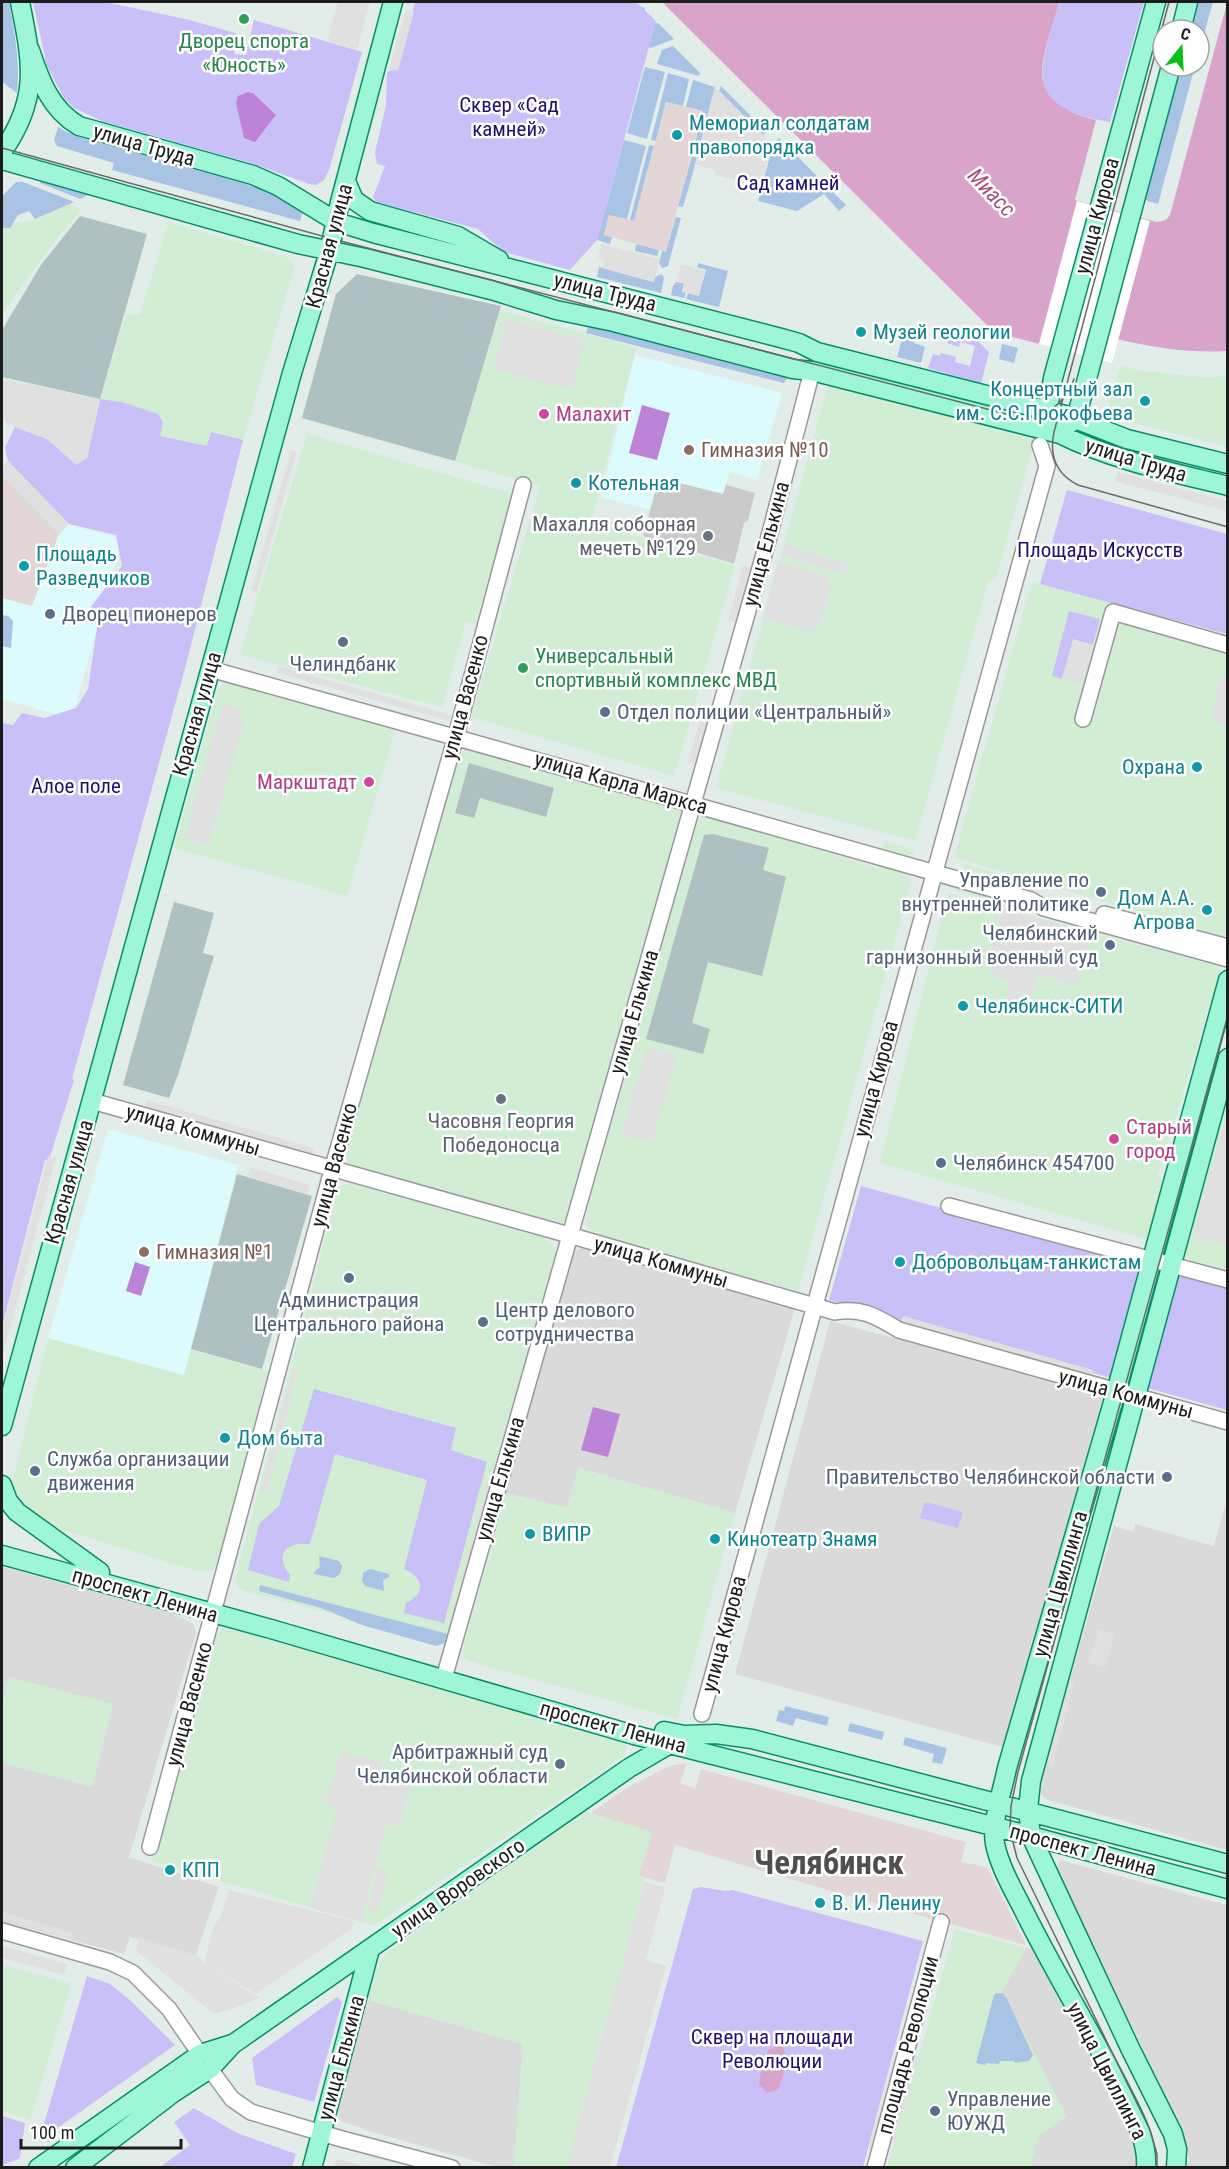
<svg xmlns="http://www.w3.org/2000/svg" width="1229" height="2169" viewBox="0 0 1229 2169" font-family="'Roboto Condensed',sans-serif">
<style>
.residential{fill:#d9dad9}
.commercial{fill:#d1edd4}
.education{fill:#dbfbfd}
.religious{fill:#cacaca}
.construction{fill:#aec0c1}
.grass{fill:#a9c3e5}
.park{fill:#c8c0f6}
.pitch{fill:#bd83d9}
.parking{fill:#e0e0e0}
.plaza{fill:#e2d7d6}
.water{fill:#d9a4ca}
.pier{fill:#fff}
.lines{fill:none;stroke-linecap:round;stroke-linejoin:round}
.minor-casing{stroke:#999;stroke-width:18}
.major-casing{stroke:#078d69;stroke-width:21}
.minor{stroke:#fff;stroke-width:15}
.major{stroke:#9df7d6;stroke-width:18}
.tram{stroke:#6a6a6a;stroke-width:1.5}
.leisure-dot{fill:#2e9e5b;stroke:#fff;stroke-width:2}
.culture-dot{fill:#0f9aa8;stroke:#fff;stroke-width:2}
.hotel-dot{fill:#d1479c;stroke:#fff;stroke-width:2}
.education-dot{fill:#8d6e63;stroke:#fff;stroke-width:2}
.worship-dot{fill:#6b7280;stroke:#fff;stroke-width:2}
.service-dot{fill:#5c6f8a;stroke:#fff;stroke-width:2}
.labels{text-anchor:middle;stroke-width:5;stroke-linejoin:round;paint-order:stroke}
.leisure-label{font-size:21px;fill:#27864d;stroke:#fff}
.park-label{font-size:21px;fill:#1f1074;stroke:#fff}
.culture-label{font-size:21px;fill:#0d838f;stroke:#fff;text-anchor:start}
.street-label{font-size:21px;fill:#1c1c1c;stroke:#fff}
.hotel-label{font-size:21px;fill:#b23c85;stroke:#fff;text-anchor:start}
.education-label{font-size:21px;fill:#785e54;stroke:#fff;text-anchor:start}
.worship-label{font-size:21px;fill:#5b616d;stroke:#fff;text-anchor:end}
.service-label{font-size:21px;fill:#4e5e75;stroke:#fff;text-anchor:start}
.water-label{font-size:22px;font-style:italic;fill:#a64e74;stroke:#fff}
.town-label{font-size:33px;font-weight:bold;fill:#4f4f4f;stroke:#fff}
</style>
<rect width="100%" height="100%" fill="#e2edea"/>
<path class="residential" d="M585,1246L795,1308L735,1513L579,1468L567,1508L506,1493L563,1274L572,1253Z
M830,1321L1097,1392L1103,1398L1006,1748L735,1674Z
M1227,1498V1850L1048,1800L1042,1796L1041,1790L1043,1774L1114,1526L1133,1532L1135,1524L1214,1546Z
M2,1567L173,1613L193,1624L196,1632L129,1857L219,1887L195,1957L130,1937L124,1954L2,1921V1763L92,1786L9,1677L2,1704Z
M1060,1860L1227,1905V2167H1187L1189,2159L1180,2126L1058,1873L1057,1866Z
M1026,1948L1040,1950L1133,2131L1138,2151L1137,2167H1030L1038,2137L1002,1991Z
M368,2000L523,2044L514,2167H497L372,2132L341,2121L338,2115V2107Z
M337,2159L366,2167H334Z"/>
<path class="commercial" d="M69,203L82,210L53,243L2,314V225L31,221Z
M169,222L281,255L288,258L293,264L294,269L243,440L211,433L208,447L160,436L122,402L100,399L126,314H140Z
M501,310L636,348L591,522L735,566L674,776L471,717L540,487L455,461Z
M1121,366L1142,371L1211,378L1227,374V447L1109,417L1110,409H1108L1111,394Z
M829,382L1035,440L996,577L988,583L915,841L716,788Z
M307,434L514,494L475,624L466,622L442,707L240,655Z
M1032,582L1227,634V938L954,857Z
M226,681H232L395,730L347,896L174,848L218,688Z
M468,747L677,805L683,813L568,1218L562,1222L555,1224L363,1169L348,1163L345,1157L459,753Z
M712,816L877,868L885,841L914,850L906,876L912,879L798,1291L603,1237L589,1229L586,1224V1216L694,826L701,817Z
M965,864L1002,875L995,902L957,891Z
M948,893L1221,967L1158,1176L1166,1182L1149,1240L880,1163Z
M1227,1094V1272L1191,1262L1184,1252Z
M351,1183L541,1236L549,1242L556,1250V1259L459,1599L449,1631L441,1640H435L248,1592L239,1588L235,1580L337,1193L339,1187Z
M48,1338L183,1375L191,1350L271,1372L220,1559L213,1570L197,1571L56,1528L31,1514L11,1487Z
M578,1468L735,1513L677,1719L489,1667L470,1661L465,1658L463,1650L467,1634L507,1493L567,1508Z
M229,1625L623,1741L627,1747L624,1756L374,1926L152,1861L217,1637L220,1630Z
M9,1677L113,1704L92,1787L2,1763V1704Z
M586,1811L653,1832L639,1876L645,1882L567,2167H514L523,2044L368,2000L375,1973L385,1954Z
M955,1929L1026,1948L1002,1991L1067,2116L1038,2137L1030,2167L887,2168Z
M2,1964L71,1984L30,2120L2,2112Z"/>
<path class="education" d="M635,355L782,393L757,480L730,472L723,494L659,478L650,510L601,497Z
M2,505L122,539L72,719L2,699Z
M108,1129L238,1165L184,1375L48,1338Z"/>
<path class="religious" d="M659,478L723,494L726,485L755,493L748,520L744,523L734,564L643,536Z"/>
<path class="construction" d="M80,216L147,234L100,399L2,377V330L41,265Z
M357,274L501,306L455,461L302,418L336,294Z
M469,763L554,788L546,817L480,798L474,818L455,813Z
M713,834L769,848L763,870L786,877L762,976L708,962L692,1023L710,1029L703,1054L646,1039L704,835Z
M174,902L214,913L203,953L214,956L178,1075L169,1098L123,1085Z
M237,1174L312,1196L262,1369L191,1349Z"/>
<path class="grass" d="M2,2H9C15,33 20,61 17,93L2,82Z
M1198,2H1213L1199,52V30H1190Z
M643,7L645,9L644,16L651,24L658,23L674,39L651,48L621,40L609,15Z
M673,46L700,73L699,76L657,64L662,50Z
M1181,66H1195L1158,204L1145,200Z
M645,67L665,72L647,139L627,133Z
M668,73L689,79L683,106L666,102L656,141L651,140Z
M693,80L715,87L698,152L693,151L703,111L686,107Z
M721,86L767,132L763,135L719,91Z
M58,127L65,131L82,138L258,187L303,210L300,221L112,170L114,163L57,146L54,140Z
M779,138L846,205L839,211L824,194L797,211L758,201L773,145Z
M624,140L646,146L627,219L609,215L604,235L612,237L610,244L597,240Z
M649,145L654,146L634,221L630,220Z
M692,156L697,158L683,207L678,206Z
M41,179L91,193L80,199L40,183Z
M16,182H23L74,202L35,219L29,211L18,215L10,228H2V196Z
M676,217L681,218L668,266L662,268L659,263L662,251H666Z
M636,244L659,250L657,256L635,251Z
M698,263L728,271L719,307L686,299L688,293L699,295L706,270L697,267Z
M599,267L653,282L655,277L662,274L664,278L661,293L597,277Z
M676,282L684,283L682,291L686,292L684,298L671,295L673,286Z
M588,327H596L788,377L784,383L586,333Z
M904,332L916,335L914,343L925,347L921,363L897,357Z
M1002,344L1018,348L1014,363L999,359Z
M2,615L8,616L13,621L11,648L2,646Z
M319,1556L339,1561L342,1566L340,1574L334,1578L314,1574L315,1571L320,1567Z
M370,1569L389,1574V1577L383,1580L384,1591L365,1586L362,1581L363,1573Z
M260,1585L448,1634L445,1643L436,1646L362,1625L321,1608L259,1591Z
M785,1706L829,1717L827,1726L796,1718L793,1726L776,1721L779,1710L784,1711Z
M850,1723L884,1732L882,1740L848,1731Z
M905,1737L947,1748L942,1764L932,1762L934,1754L903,1745Z
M997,1993H1003L1007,1999L1033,2055L1029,2061L1015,2063L1014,2061H1000L999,2064L986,2063L985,2065L976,2063L994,1995Z"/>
<path class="park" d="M33,2H105L190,20L238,34L234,54L246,55L254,20L362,52L329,170L324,180L316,185L309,184L251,163L104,122L74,108L64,98L47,66Z
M415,2H636L656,21L597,240L570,270L504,252L478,229L376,202L373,197L385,166L377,164L375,152L386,105L387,72L397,68Z
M1059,2H1144L1110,122C1018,106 1041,72 1059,2Z
M952,328L968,332L989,352L981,384L928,368L933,354L940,356L941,353L956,357L955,362L970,366L975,346L960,342L959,347L947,343Z
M100,399L122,402L158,414L163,422L160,436L207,446L211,432L243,440L187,661L72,1079L74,1080L49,1160H45L2,1327V723L13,725L22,713L44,718L76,708L88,689L97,628L90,608L122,566L116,535L69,524L8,461L5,448L15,427L47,439L87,458Z
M1067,490L1227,534V634L1040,584Z
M1069,611L1100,619L1093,645L1073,640L1062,679L1052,676Z
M861,1186L1227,1287V1410L829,1300Z
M314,1389L456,1428L451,1450L487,1462L444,1623L404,1613L406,1603C426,1594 424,1577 404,1569L427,1480L335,1454L310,1544C305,1544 299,1543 294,1545C279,1549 280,1565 290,1574L289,1582L248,1570L259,1524L279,1506Z
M925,1502L963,1512L958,1528L920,1518Z
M701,1887L725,1891L732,1890L923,1941L863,2167L616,2168L693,1889Z
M87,1976L110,1984L131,2001L175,2045L39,2141Z
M337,1997L342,2002L314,2102L256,2085L252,2058Z
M194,2108L237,2133L296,2154L292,2167H160L190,2145L174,2122Z
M2,2116L25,2123L20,2158C14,2162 8,2161 2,2166Z"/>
<path class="pitch" d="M248,92L253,93L276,115L255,142L244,138L236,103L238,96Z
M642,405L670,413L657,460L629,453Z
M135,1262L150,1267L141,1296L126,1291Z
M593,1407L620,1414L608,1457L581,1450Z"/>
<path class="parking" d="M338,2H370L357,50L327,41Z
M406,10L414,12L398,71L389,69Z
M715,87L772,144L761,187L715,175V170L695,164Z
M602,244L660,259L654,282L602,268L604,260L598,258Z
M681,264L705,271L699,296L682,292L684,284L677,281Z
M507,319L585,340L571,390L493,369Z
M2,379L100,399L87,458L76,465L47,439L15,427L2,419Z
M291,450L297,452L257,592L251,590Z
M8,461L69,524L59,534L2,475V467Z
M1118,472L1227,501V511L1115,481Z
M784,544L849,564L846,575L781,555Z
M778,562L826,576L831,587L820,625L810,632L762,618Z
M743,565L751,567L736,623L728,621Z
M1073,639L1093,645L1082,684L1062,679Z
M279,666L451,715L449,721L277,673Z
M1222,676L1227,677V725L1211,720Z
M223,703L241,709L243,727L208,846L184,839Z
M702,712L709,714L695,765L688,763Z
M1003,909L1092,933L1076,986L1037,974L1028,1007L1006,1000L1010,982L995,977L989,963Z
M647,1047L677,1055L652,1143L622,1135Z
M147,1100L314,1148L312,1155L146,1107Z
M1227,1113L1228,1245H1227L1193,1235Z
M48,1156L56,1158L2,1358V1329Z
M250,1167L310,1185L307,1194L247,1177Z
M903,1316L1093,1370L1089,1384L899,1330Z
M293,1367L298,1369L267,1492L261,1491Z
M494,1462L502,1464L458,1620L451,1618Z
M1099,1629L1115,1634L1105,1668L1088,1663Z
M1069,1681L1075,1682L1052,1767L1046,1765Z
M341,1751L382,1762L380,1771L412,1780L399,1827L386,1823L361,1921L310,1908L337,1808L324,1803Z
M378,1867L388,1869L378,1913L368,1911Z
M645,1882L665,1888L646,1960L666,1966L610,2167H566Z
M229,1890L354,1921L351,1929L256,1994L206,1964L259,1998L235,2008L214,2014L135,1950L140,1938L198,1956L204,1963L214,1926L221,1916Z
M2,1912L73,1933L71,1939L2,1919Z
M2,1946L67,1964L64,1975L2,1958Z
M896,2051L903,2053L876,2151L869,2149Z
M911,2054L919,2056L895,2140L888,2138Z"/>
<path class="plaza" d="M666,102L703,111L666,252L604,235L609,215L634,221Z
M2,475L59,534L32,606L2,598Z
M687,1763L680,1783L695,1788L701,1769L966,1842L961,1862L987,1867L1026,1945L824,1889L675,1845L665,1883L639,1876L652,1832L591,1813L625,1789L669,1766Z"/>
<path class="water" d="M662,2H1059C1044,62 1017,99 1096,120L1075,200L1157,222L1166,220L1170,215L1227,3V351C1165,355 1106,336 1046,321L1039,344L994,332Z
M776,2045L783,2046L785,2053L788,2054L785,2071L778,2089L767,2093L759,2084L762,2065L769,2049H772Z"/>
<path class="pier" d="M1077,201L1150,221L1112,363L1039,344Z"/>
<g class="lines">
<defs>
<path id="minor" d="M210,669C484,745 758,822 1031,900L1044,908L1228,959
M1083,719L1113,612L1228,645
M1104,914L1228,947
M92,1101L569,1235L835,1312C862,1307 877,1317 899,1330L1228,1422
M949,1206L1228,1280
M446,1671L770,533L812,371
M702,1714L1047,466L1040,445
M150,1847L332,1170L456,736L523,485
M2,1931L110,1962L133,1973L169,2009L200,2054
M210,2069L232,2099L251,2112L342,2139L452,2168
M875,2168L941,1922"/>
<path id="major" d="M1181,30L1188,2
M30,50C40,80 50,109 79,126L253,175L278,186L337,222L373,233L781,338L799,343L817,352L1065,415L1127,439L1228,464
M2,152C40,99 32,62 20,2
M2,160L298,244L365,258L491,290L556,310L614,322L793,369L812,371L1060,434C1112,460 1171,472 1228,486
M346,181L354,200L370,211L458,236L499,260
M1052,422L1049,403L1053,378L1156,2
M1067,426L1076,418L1085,386L1171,66
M2,1426L292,373L329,252L340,202L393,2
M2,1485L8,1501L17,1512L100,1572
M2,1555L271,1629L634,1735L1016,1832L1228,1889
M664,1731L684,1735L716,1734L752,1739L1228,1864
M38,2168L200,2054L232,2044
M75,2168L173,2093L210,2069L233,2044L629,1768L675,1741
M312,2168L370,1949
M1146,2168C1148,2140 1133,2115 1121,2091C1091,2031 1056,1975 1026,1915C1015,1893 1000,1868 995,1844C991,1822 1003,1789 1007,1768L1116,1392L1228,980
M1176,2168L1177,2149L1173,2134L1130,2048L1031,1836L1028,1810L1031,1781L1228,1058"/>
</defs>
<use href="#minor" class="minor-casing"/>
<use href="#major" class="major-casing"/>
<use href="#minor" class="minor"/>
<use href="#major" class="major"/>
<path class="tram" d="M1169,2L1054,432C1049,456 1056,474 1078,485L1228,527
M2,148L333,239L1010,415C1041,421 1063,408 1074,379
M1157,2168V2154L1150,2130L1017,1858L1010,1830L1011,1806L1018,1772L1228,1015"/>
</g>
<g class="leisure-dot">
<circle cx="244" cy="19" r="6"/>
<circle cx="523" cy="668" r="6"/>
</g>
<g class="culture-dot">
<circle cx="677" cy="135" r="6"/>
<circle cx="861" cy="332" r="6"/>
<circle cx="1145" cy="401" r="6"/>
<circle cx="576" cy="483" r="6"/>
<circle cx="24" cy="566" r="6"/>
<circle cx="1197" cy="767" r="6"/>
<circle cx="1207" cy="910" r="6"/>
<circle cx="963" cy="1006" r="6"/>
<circle cx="900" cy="1262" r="6"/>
<circle cx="225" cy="1438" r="6"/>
<circle cx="530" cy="1534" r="6"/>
<circle cx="715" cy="1539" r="6"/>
<circle cx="170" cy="1870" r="6"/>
<circle cx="820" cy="1903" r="6"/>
</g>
<g class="hotel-dot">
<circle cx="544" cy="414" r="6"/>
<circle cx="369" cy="782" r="6"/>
<circle cx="1114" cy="1139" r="6"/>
</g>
<g class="education-dot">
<circle cx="689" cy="450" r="6"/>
<circle cx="144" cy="1252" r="6"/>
</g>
<g class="worship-dot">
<circle cx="708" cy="536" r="6"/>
<circle cx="501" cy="1099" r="6"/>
</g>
<g class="service-dot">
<circle cx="50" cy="614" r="6"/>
<circle cx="343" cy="642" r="6"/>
<circle cx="605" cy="712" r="6"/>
<circle cx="1101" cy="892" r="6"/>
<circle cx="1110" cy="945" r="6"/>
<circle cx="941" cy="1163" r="6"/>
<circle cx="349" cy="1278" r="6"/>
<circle cx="483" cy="1322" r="6"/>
<circle cx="35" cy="1471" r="6"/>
<circle cx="1167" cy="1477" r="6"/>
<circle cx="560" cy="1764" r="6"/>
<circle cx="935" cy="2111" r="6"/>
</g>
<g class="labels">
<g class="leisure-label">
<text x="244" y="48">Дворец спорта<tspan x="244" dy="24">«Юность»</tspan></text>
<text x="535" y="663" text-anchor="start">Универсальный<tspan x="535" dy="24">спортивный комплекс МВД</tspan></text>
</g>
<g class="park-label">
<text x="509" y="112">Сквер «Сад<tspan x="509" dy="24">камней»</tspan></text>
<text x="788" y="190">Сад камней</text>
<text x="1100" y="557">Площадь Искусств</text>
<text x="76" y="793">Алое поле</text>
<text x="772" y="2044">Сквер на площади<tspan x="772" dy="24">Революции</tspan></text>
</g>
<g class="culture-label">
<text x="689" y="130">Мемориал солдатам<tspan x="689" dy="24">правопорядка</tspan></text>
<text x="873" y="339">Музей геологии</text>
<text x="1133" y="396" text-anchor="end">Концертный зал<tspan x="1133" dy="24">им. С.С.Прокофьева</tspan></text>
<text x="588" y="490">Котельная</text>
<text x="36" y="561">Площадь<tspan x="36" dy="24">Разведчиков</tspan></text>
<text x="1185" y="774" text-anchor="end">Охрана</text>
<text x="1195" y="905" text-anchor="end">Дом А.А.<tspan x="1195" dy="24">Агрова</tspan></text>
<text x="975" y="1013">Челябинск-СИТИ</text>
<text x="912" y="1269">Добровольцам-танкистам</text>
<text x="237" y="1445">Дом быта</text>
<text x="542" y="1541">ВИПР</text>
<text x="727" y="1546">Кинотеатр Знамя</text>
<text x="182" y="1877">КПП</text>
<text x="832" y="1910">В. И. Ленину</text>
</g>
<g class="street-label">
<text transform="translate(144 145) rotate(16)" y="7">улица Труда</text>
<text transform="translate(1097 216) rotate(-75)" y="7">улица Кирова</text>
<text transform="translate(329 246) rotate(-75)" y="7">Красная улица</text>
<text transform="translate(605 292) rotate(14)" y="7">улица Труда</text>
<text transform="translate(1136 460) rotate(17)" y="7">улица Труда</text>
<text transform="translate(766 544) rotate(-75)" y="7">улица Елькина</text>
<text transform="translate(465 697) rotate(-75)" y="7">улица Васенко</text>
<text transform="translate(197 714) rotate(-74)" y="7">Красная улица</text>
<text transform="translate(621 783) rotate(16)" y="7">улица Карла Маркса</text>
<text transform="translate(634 1012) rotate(-74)" y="7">улица Елькина</text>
<text transform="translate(876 1079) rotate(-75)" y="7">улица Кирова</text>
<text transform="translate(193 1130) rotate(16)" y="7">улица Коммуны</text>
<text transform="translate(334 1165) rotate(-75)" y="7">улица Васенко</text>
<text transform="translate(69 1182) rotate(-74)" y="7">Красная улица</text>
<text transform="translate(661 1262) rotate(16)" y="7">улица Коммуны</text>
<text transform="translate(1126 1394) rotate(15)" y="7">улица Коммуны</text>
<text transform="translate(500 1479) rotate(-74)" y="7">улица Елькина</text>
<text transform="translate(1060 1584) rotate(-74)" y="7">улица Цвиллинга</text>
<text transform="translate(145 1595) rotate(16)" y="7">проспект Ленина</text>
<text transform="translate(724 1634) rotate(-75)" y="7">улица Кирова</text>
<text transform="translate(189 1704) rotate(-75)" y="7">улица Васенко</text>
<text transform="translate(613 1727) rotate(15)" y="7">проспект Ленина</text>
<text transform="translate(1083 1850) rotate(15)" y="7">проспект Ленина</text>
<text transform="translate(458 1888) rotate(-35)" y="7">улица Воровского</text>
<text transform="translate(908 2045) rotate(-75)" y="7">площадь Революции</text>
<text transform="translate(341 2058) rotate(-75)" y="7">улица Елькина</text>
<text transform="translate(1107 2071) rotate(63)" y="7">улица Цвиллинга</text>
</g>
<g class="hotel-label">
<text x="556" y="421">Малахит</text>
<text x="357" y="789" text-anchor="end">Маркштадт</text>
<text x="1126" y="1134">Старый<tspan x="1126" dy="24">город</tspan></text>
</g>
<g class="education-label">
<text x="701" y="457">Гимназия №10</text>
<text x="156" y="1259">Гимназия №1</text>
</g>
<g class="worship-label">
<text x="696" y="531">Махалля соборная<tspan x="696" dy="24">мечеть №129</tspan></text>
<text x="501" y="1128" text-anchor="middle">Часовня Георгия<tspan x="501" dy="24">Победоносца</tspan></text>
</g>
<g class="service-label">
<text x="62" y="621">Дворец пионеров</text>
<text x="343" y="671" text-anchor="middle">Челиндбанк</text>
<text x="617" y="719">Отдел полиции «Центральный»</text>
<text x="1089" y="887" text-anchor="end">Управление по<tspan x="1089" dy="24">внутренней политике</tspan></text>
<text x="1098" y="940" text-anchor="end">Челябинский<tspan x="1098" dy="24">гарнизонный военный суд</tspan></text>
<text x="953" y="1170">Челябинск 454700</text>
<text x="349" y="1307" text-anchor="middle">Администрация<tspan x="349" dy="24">Центрального района</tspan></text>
<text x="495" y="1317">Центр делового<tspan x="495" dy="24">сотрудничества</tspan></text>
<text x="47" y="1466">Служба организации<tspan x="47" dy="24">движения</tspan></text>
<text x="1155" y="1484" text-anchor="end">Правительство Челябинской области</text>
<text x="548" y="1759" text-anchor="end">Арбитражный суд<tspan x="548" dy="24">Челябинской области</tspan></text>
<text x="947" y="2106">Управление<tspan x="947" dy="24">ЮУЖД</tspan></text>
</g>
<g class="water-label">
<text transform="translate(992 192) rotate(46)" y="8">Миасс</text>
</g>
<g class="town-label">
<text x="829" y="1874">Челябинск</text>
</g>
</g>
<rect width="1229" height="2169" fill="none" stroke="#1c1c1c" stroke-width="6"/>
<g transform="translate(1181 48) rotate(18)"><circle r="28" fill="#ffffff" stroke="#a4a4a4" stroke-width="1.5"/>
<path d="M0-4.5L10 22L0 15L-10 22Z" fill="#09be15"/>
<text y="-9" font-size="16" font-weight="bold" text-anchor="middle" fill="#1c1c1c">С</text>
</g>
<path d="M21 2139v9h160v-9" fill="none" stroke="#1c1c1c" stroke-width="3"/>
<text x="30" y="2139" font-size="18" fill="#1c1c1c" stroke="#ffffff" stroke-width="4.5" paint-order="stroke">100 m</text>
</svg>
